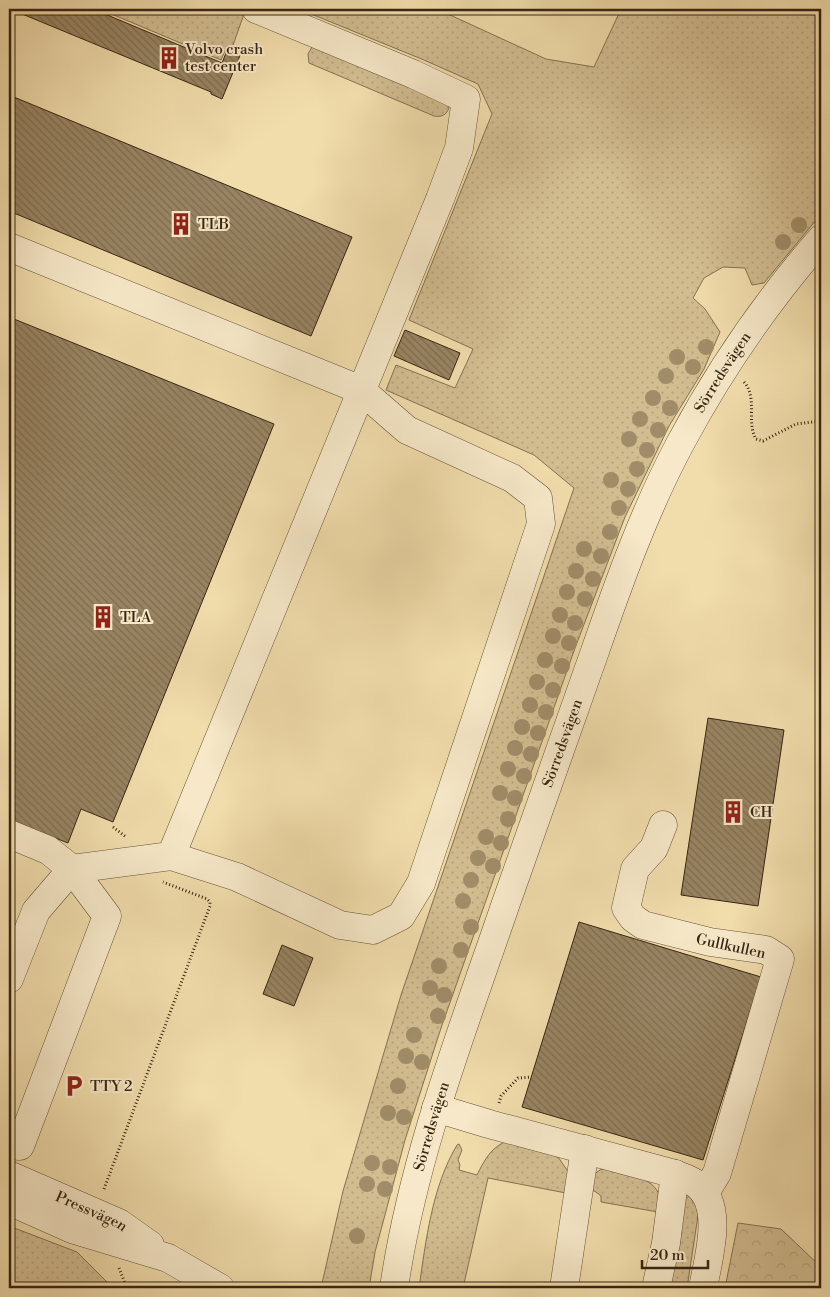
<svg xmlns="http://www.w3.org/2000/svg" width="830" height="1297" viewBox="0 0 830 1297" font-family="'Libre Bodoni',serif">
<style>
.grass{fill:url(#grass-dots);stroke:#857152}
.forest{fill:url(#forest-crowns);stroke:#857152}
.building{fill:url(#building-back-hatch);stroke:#382513}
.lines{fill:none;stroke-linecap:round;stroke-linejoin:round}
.minor-casing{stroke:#665339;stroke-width:29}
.path{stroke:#382513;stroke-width:3;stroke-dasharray:1 2.5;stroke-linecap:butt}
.minor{stroke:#f6e8c8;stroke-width:28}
.tree{fill:#a08c68}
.labels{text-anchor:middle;stroke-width:4;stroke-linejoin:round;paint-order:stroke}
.poi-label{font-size:15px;fill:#382513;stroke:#f6e8c8;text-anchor:start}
.street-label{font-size:15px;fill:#382513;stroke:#f6e8c8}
</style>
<defs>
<pattern id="grass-dots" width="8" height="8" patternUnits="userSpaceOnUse" patternTransform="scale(1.25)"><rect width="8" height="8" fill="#d2bd91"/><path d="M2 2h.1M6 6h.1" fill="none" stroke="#b5a27c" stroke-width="1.8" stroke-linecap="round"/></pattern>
<pattern id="forest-crowns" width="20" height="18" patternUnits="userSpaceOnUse" patternTransform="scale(1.25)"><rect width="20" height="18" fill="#d2bd91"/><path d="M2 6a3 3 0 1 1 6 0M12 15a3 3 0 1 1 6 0" fill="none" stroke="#b5a27c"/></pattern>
<pattern id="building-back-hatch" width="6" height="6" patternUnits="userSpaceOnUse" patternTransform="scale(1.25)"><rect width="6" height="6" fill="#988462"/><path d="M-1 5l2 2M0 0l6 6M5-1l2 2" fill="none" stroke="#7d6c50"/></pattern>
</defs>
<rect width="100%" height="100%" fill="#f1dcab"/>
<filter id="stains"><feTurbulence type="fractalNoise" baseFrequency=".004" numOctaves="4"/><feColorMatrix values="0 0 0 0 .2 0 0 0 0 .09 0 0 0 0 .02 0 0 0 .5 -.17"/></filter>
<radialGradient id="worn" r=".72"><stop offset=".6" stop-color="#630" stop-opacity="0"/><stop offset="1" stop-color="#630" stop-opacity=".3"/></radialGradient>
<path class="grass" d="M102,9H232L244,14L232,48L227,46L221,60L102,10Z
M299,9H437L546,59L594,67L621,9H821V214L764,283L752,285L745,268L723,267L704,278L693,298L705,309L720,332L704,369L669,426L625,517L575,648L441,1028L405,1140L375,1252L369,1288H321L343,1191L401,995L574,488L534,455L386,390L396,365L455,388L473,349L409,320L492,114L478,84L424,60Z
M313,45L446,101L449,108C446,116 441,117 434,116L309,63L308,54Z
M509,1140L556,1154L569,1173L566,1193L488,1178L463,1288H419C426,1240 432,1187 457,1145L459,1144L462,1150L458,1160L460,1165L459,1170L477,1175C485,1159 491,1147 509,1140Z
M605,1168C621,1173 656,1177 659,1196C659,1201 658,1207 658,1212L601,1202V1196L596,1192L590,1189C592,1178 593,1172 605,1168Z
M687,1194L690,1196L699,1209L687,1288H666L683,1196Z
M9,1226L77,1252L113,1288H9Z"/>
<path class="forest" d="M738,1223L781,1229L821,1267V1288H725Z"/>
<path class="building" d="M10,9H93L222,63L228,48L241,53L222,99L211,94V92Z
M9,95L352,237L311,336L9,211Z
M9,317L274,424L113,822L81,809L68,843L9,820Z
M405,330L460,353L449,380L394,356Z
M708,718L784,730L758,906L681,895Z
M579,922L761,977L703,1160L522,1107Z
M282,945L313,958L294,1006L263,994Z"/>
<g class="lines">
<defs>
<g id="minor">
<path d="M9,247L361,390L407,430L512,478L538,498L541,524L421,883L401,916L373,930L340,925L237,877L171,856L72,869L36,911L9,979"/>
<path d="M663,825L654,848L635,869L626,908L633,918L643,925L710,942L766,950L780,959L717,1173L705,1193"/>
<path d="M9,834L48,850L72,869L107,916L20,1146L9,1145"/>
<path d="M171,856L440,199L459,148L466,99L413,74L256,9"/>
<path d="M436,1108L489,1124L675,1174C681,1177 690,1179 696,1184C725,1205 708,1259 703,1288"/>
<path id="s1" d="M9,1175L119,1223L150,1245"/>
<path d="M9,1201L72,1229L168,1258L220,1288"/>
<path id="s2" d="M394,1288C413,1156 463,1029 506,903C535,820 564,737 594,654C619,582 645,509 681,442C720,369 767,301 821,239"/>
<path d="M564,1288L585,1149"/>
<path d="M656,1288L666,1243L675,1174"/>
</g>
</defs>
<use href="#minor" class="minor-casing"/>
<path class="path" d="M744,382C758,398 746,422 756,439L763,441L796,424L821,421
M113,827L126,837
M499,1103L501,1096L518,1078L531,1077
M104,1189L210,906V902L207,899L163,882
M119,1268L127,1288"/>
<use href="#minor" class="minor"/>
</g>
<g class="tree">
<circle cx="799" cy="225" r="8"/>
<circle cx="783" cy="242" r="8"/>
<circle cx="706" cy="347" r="8"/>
<circle cx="677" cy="357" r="8"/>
<circle cx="693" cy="367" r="8"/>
<circle cx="666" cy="376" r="8"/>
<circle cx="653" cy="398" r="8"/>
<circle cx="670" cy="408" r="8"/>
<circle cx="640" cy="419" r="8"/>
<circle cx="658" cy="430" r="8"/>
<circle cx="629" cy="439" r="8"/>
<circle cx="647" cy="450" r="8"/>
<circle cx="637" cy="469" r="8"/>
<circle cx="611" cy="480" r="8"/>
<circle cx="628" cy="489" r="8"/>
<circle cx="619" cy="508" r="8"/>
<circle cx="610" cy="532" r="8"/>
<circle cx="584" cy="549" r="8"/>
<circle cx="601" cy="556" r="8"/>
<circle cx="576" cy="571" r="8"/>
<circle cx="593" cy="579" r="8"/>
<circle cx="567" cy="592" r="8"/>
<circle cx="585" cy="599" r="8"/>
<circle cx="560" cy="615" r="8"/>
<circle cx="575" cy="623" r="8"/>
<circle cx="553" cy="636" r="8"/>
<circle cx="569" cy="643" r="8"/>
<circle cx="545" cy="660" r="8"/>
<circle cx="562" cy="666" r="8"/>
<circle cx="537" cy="682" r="8"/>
<circle cx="553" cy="690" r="8"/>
<circle cx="530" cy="705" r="8"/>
<circle cx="546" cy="712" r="8"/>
<circle cx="522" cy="727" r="8"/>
<circle cx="538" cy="733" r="8"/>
<circle cx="515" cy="748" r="8"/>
<circle cx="531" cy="754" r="8"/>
<circle cx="508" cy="769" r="8"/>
<circle cx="524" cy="776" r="8"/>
<circle cx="500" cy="793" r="8"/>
<circle cx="515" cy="798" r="8"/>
<circle cx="508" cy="819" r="8"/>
<circle cx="486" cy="837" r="8"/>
<circle cx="501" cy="843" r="8"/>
<circle cx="478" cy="858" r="8"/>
<circle cx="493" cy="866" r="8"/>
<circle cx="471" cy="880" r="8"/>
<circle cx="463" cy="901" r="8"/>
<circle cx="471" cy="927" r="8"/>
<circle cx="461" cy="950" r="8"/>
<circle cx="439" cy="966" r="8"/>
<circle cx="430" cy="988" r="8"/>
<circle cx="444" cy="995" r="8"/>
<circle cx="438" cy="1016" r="8"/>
<circle cx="414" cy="1035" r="8"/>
<circle cx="406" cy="1056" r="8"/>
<circle cx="422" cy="1062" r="8"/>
<circle cx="398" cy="1086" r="8"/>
<circle cx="388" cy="1113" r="8"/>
<circle cx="404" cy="1117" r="8"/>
<circle cx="372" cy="1163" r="8"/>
<circle cx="390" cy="1167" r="8"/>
<circle cx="367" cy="1184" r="8"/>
<circle cx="385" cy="1189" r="8"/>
<circle cx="357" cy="1236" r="8"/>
</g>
<defs>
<symbol id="building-bare" viewBox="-9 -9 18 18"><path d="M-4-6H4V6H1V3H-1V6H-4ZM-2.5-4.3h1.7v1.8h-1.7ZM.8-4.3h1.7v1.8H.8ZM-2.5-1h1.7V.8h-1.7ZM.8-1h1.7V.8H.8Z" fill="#8f2418" stroke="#f6e8c8" stroke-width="2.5" paint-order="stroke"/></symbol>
<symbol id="parking-bare" viewBox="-9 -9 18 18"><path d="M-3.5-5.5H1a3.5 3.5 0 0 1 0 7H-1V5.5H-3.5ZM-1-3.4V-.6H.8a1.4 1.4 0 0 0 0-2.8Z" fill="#8f2418" stroke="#f6e8c8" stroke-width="2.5" paint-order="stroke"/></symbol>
</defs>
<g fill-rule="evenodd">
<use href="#building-bare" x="153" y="42" width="32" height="32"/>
<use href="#building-bare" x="165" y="208" width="32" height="32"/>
<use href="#building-bare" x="87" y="601" width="32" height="32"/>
<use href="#building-bare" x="717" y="796" width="32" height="32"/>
<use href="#parking-bare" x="58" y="1070" width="32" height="32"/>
</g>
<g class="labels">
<g class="poi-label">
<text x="185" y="54">Volvo crash<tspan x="185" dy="17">test center</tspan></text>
<text x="198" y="229">TLB</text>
<text x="120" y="622">TLA</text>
<text x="750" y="817">CH</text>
<text x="90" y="1091">TTY 2</text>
</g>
<g class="street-label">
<text dy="5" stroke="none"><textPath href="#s2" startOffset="976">Sörredsvägen</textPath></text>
<text dy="5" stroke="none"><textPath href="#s2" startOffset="571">Sörredsvägen</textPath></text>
<text transform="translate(731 946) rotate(12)" y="5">Gullkullen</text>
<text dy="5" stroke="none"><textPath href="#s2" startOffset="166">Sörredsvägen</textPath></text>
<text dy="5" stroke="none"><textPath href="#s1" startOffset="90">Pressvägen</textPath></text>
</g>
</g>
<rect width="830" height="1297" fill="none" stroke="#f1dcab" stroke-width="30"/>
<rect x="10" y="10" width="810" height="1277" fill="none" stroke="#382513" stroke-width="2.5"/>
<rect x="15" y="15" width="800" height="1267" fill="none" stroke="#382513"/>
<path d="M642 1260v8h66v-8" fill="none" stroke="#382513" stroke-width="2.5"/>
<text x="650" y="1260" font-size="15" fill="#382513" stroke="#f6e8c8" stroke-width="4" paint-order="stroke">20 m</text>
<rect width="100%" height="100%" filter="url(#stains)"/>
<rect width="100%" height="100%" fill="url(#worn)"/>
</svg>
